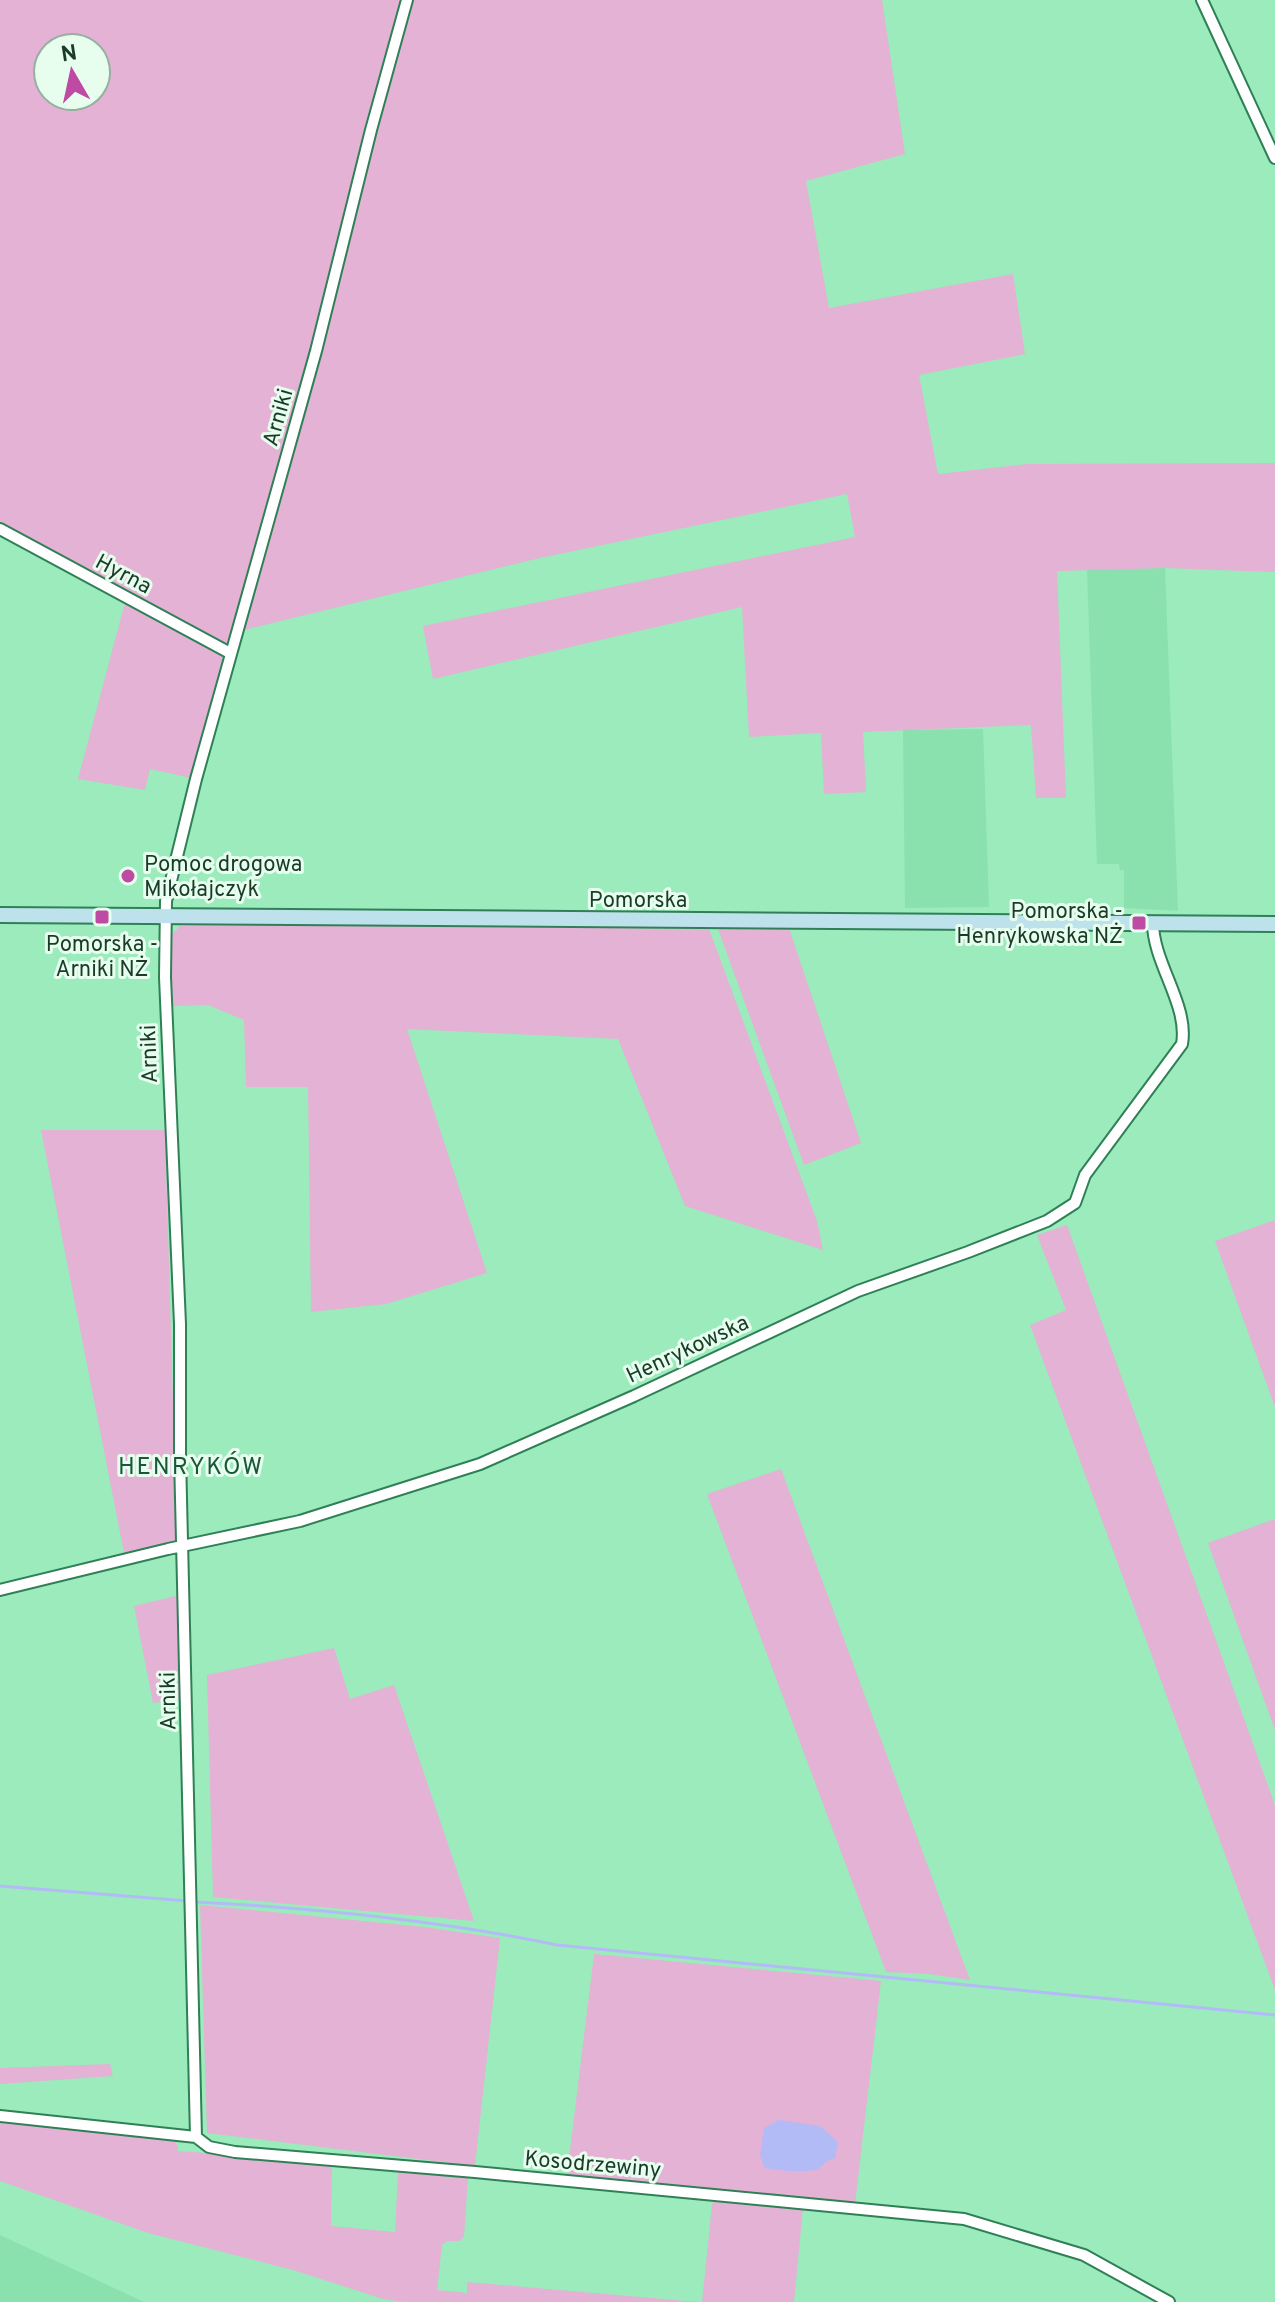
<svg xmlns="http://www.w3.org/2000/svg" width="1275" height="2302" viewBox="0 0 1275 2302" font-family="Overpass,sans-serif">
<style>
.built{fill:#8ae1ae}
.green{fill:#e3b2d4;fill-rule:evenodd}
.water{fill:#b2bbf5}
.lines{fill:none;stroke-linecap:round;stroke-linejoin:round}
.stream{stroke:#b2bbf5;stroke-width:3}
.street-casing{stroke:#2f8056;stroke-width:14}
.secondary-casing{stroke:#2f8056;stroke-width:18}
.street{stroke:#fff;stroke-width:10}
.secondary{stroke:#bee2eb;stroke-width:14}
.poi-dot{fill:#be4aa3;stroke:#e7feef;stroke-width:3}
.labels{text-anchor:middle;stroke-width:6;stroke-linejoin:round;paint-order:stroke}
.street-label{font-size:22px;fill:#1a3b28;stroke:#e7feef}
.poi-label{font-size:22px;fill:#1a3b28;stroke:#e7feef;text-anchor:start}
.neighbourhood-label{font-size:24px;letter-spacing:2px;fill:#195738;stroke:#e7feef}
</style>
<rect width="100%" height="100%" fill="#9bebbc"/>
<path class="built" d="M1165,568L1178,911L1124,908V870H1120L1119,864H1097L1087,569Z
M983,729L989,907L905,908L903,730Z
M0,2235L144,2302H0Z"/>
<path class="green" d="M0,0H882L905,154L806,181L829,308L1013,274L1025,354L919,375L938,474L1027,464L1275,463V572L1165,568L1057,571L1066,798H1036L1031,725L863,732L866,792L824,794L821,733L749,737L742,607L433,679L423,626L855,537L847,494L540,558L244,630L257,586L250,587L196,779L150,769L145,790L78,779L124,606L129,598L0,522ZM48,48H96V96H48Z
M288,925L709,929L817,1221L823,1250L685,1206L618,1039L407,1029L487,1273L386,1304L311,1312L308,1087H246L244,1020L208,1005L172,1006V934L180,926Z
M789,928L861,1143L804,1165L718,929Z
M41,1130H165L177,1538L171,1543L124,1553Z
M1275,1220V1407L1215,1241Z
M1067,1225L1275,1805V1990L1030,1325L1066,1310L1037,1235Z
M781,1469L970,1980L929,1974L886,1972L707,1494Z
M1275,1519V1730L1208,1543Z
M180,1595L184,1699L153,1703L134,1606Z
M334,1648L350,1699L394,1685L474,1921L213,1897L207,1675Z
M200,1905L424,1927L500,1938L475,2166L207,2133Z
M594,1954L881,1981L855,2204L567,2175Z
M110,2064L113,2076L0,2084V2068Z
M0,2116L168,2134L178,2146V2151L332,2162L331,2226L395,2232L398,2171L468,2178L464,2236L460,2241H447L442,2245L437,2290L467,2293V2282L698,2302H404L383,2299L293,2270L148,2233L0,2181Z
M717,2199L803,2208L794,2302H702L712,2204Z"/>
<path class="water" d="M779,2120L820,2126L838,2142L835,2158C825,2161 825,2164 818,2169C811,2173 771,2171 764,2167L760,2155L764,2128Z"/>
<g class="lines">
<path class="stream" d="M0,1886L188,1901
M195,1902C317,1908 438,1920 557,1945L1275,2015"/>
<defs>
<path id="street" d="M1202,0L1275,158
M0,529L230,653
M0,1590L168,1549L300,1521L480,1464L634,1396L858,1291L968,1252L1047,1221L1075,1203L1085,1175L1182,1044C1189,1005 1153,963 1153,923
M0,2116L196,2137L209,2147L235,2152L475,2172L964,2219L1084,2255L1169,2302
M196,2137L180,1456V1324L165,977L166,901L196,779L316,351L371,130L407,0"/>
<path id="secondary" d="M0,915L1275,924"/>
</defs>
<use href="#street" class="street-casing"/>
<use href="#secondary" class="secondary-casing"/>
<use href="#street" class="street"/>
<use href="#secondary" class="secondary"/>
</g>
<g class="poi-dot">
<circle cx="128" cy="876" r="8"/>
<rect x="94" y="909" width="16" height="16" rx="4"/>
<rect x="1131" y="915" width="16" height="16" rx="4"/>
</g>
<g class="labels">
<g class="street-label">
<text transform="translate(277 417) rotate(-74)" y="8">Arniki</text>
<text transform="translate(124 573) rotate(28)" y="8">Hyrna</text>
<text x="638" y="907">Pomorska</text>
<text transform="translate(148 1054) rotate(-92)" y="8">Arniki</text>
<text transform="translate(687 1348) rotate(-25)" y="8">Henrykowska</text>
<text transform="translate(167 1701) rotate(-91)" y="8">Arniki</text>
<text transform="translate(593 2163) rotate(5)" y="8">Kosodrzewiny</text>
</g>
<g class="poi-label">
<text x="144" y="871">Pomoc drogowa<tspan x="144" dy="25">Mikołajczyk</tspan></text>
<text x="1123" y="918" text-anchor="end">Pomorska -<tspan x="1123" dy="25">Henrykowska NŻ</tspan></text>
<text x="102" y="951" text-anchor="middle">Pomorska -<tspan x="102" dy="25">Arniki NŻ</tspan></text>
</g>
<g class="neighbourhood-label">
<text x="191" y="1474">HENRYKÓW</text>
</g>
</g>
<g transform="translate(72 72) rotate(351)"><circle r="38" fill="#e7feef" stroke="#95b09f" stroke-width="2"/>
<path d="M0-6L14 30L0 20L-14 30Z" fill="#be4aa3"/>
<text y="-12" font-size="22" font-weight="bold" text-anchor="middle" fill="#1a3b28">N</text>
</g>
</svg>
